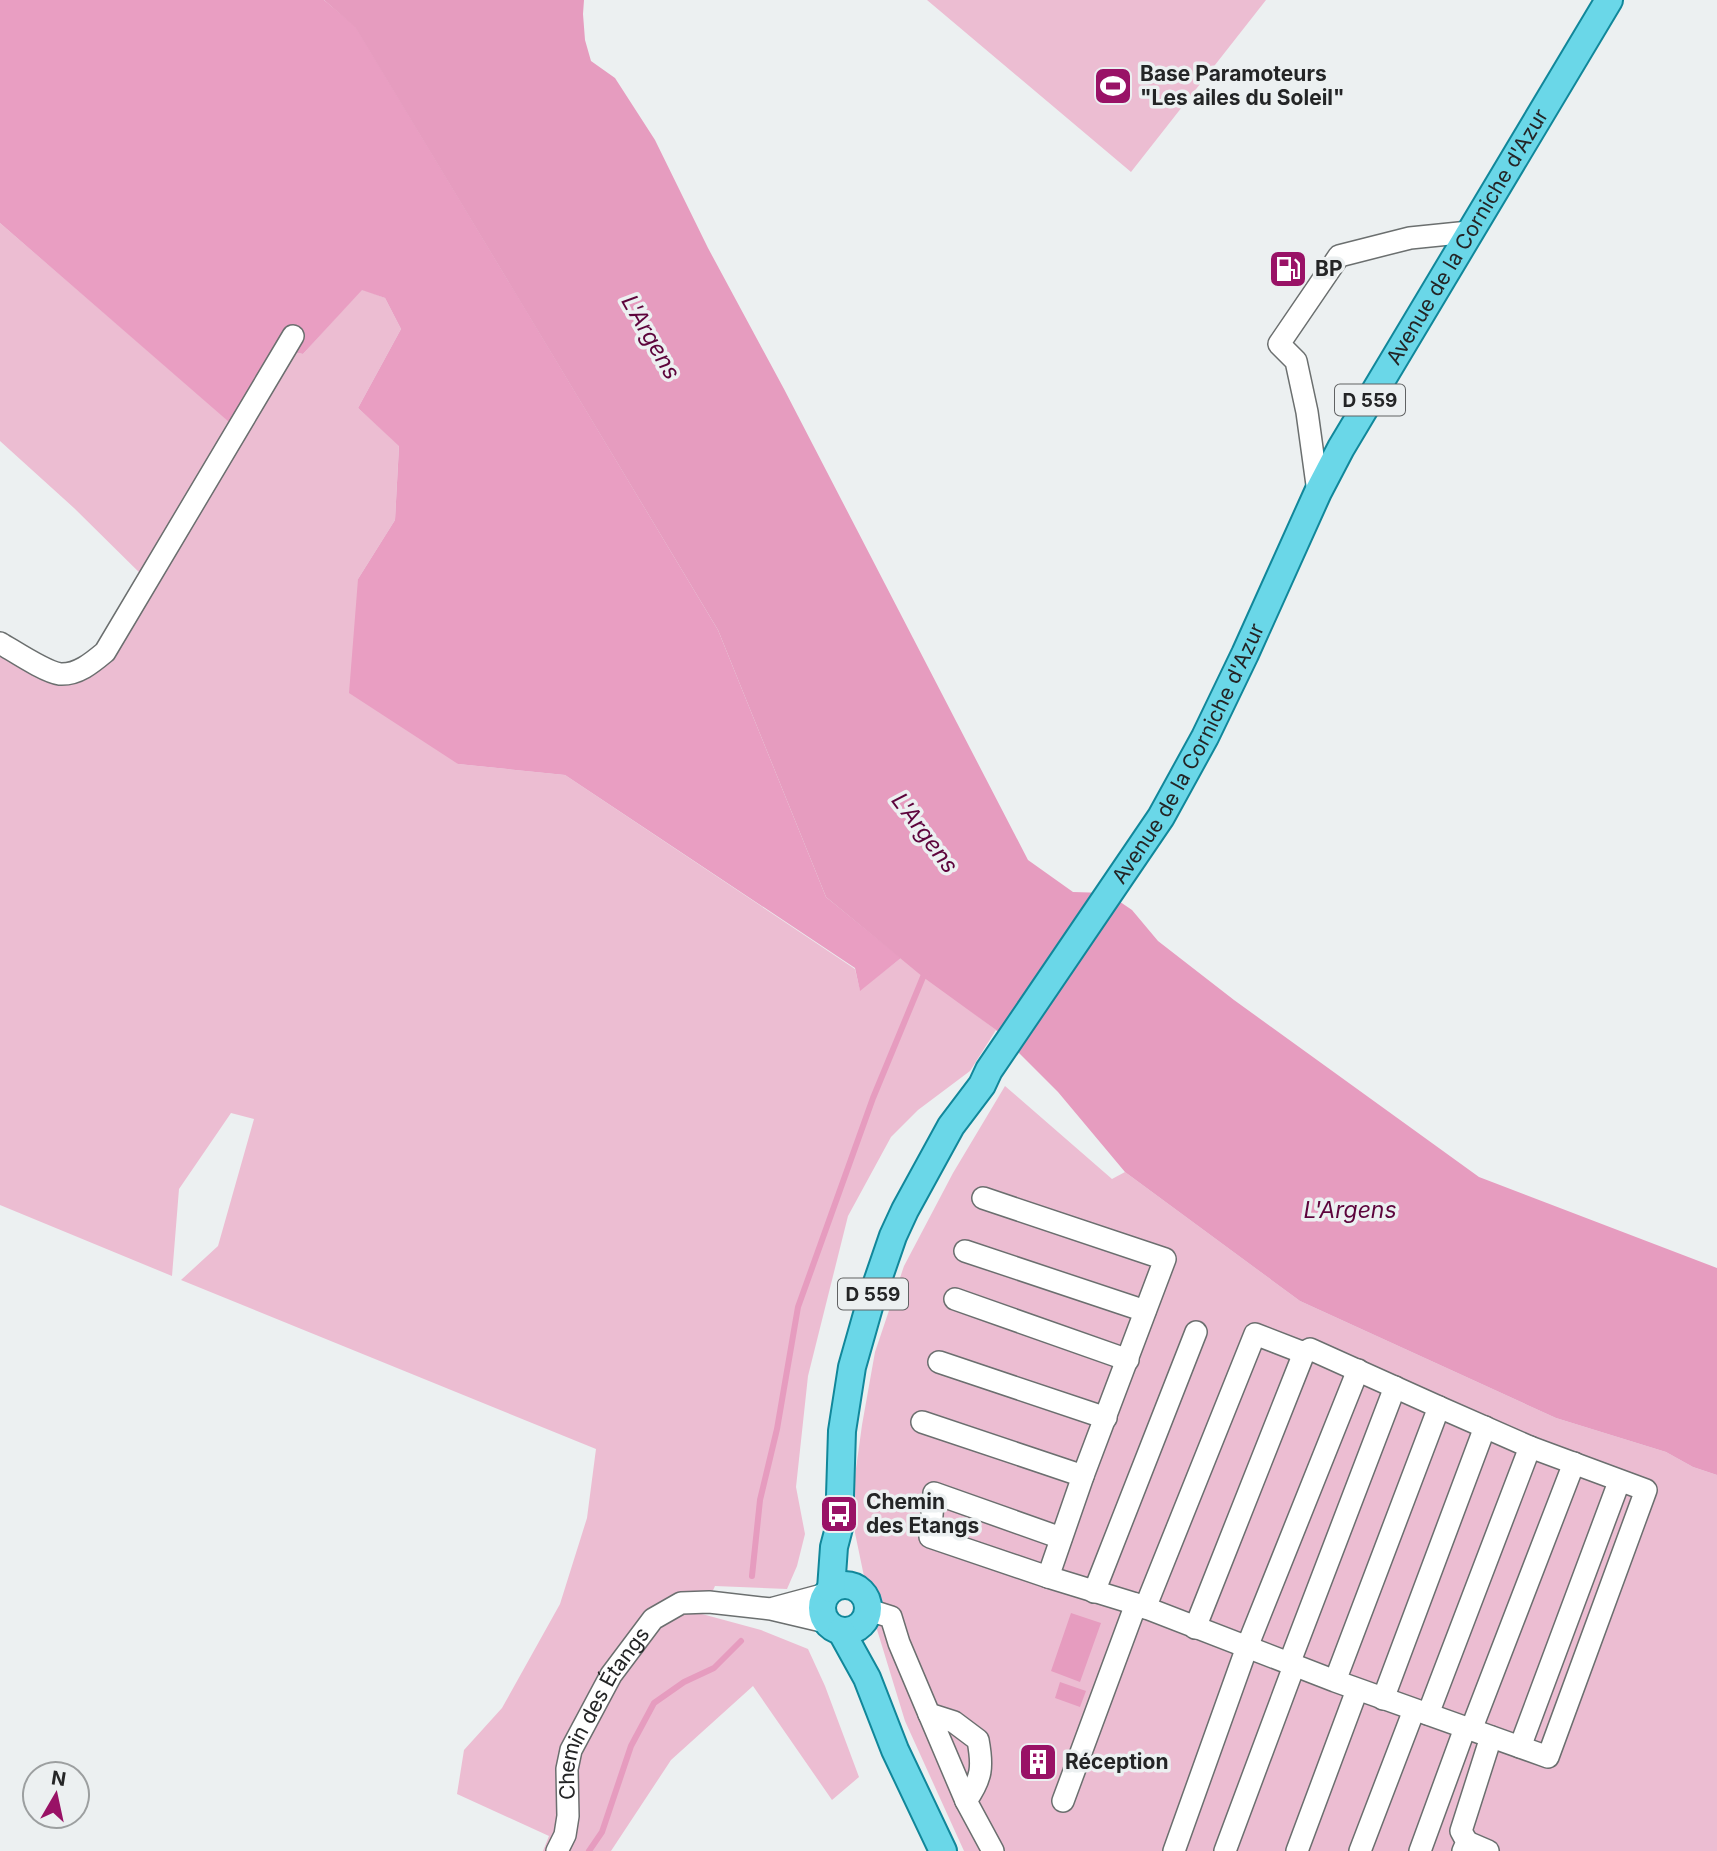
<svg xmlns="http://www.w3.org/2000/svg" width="1717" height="1851" viewBox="0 0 1717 1851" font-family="Inter,sans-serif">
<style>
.green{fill:#ecbdd2}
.forest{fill:#e99ec2}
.water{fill:#e69cbf}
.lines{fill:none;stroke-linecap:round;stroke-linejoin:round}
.stream{stroke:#e69cbf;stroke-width:6}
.minor-casing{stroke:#6b6f6f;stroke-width:24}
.major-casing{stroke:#11879a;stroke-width:30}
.minor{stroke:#fff;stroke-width:21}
.major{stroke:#6ad7e8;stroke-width:26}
.labels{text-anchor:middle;stroke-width:7;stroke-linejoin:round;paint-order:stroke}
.shield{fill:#ecf0f1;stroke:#606263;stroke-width:2}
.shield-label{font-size:19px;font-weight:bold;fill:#242526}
.poi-label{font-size:21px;font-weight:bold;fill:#242526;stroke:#ecf0f1;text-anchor:start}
.street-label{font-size:21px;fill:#242526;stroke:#ecf0f1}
.water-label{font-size:23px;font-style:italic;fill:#5d043c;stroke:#ecf0f1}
</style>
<rect width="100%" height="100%" fill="#ecf0f1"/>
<path class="green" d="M927,0H1266L1131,172Z
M0,223L244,434L293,352L303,354L362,289L385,298L401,329L358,408L399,445L395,520L358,579L458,764L565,775L855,969L860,990L901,958L996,1030L970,1071L918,1110L891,1137L848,1216L808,1376L796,1487L805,1534L797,1566L787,1589L715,1586L702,1614L761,1630L808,1649L825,1686L859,1777L832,1800L753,1686L671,1760L611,1851H543L549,1836L457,1794L464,1750L502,1708L560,1604L587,1518L596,1449L181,1280L218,1246L254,1119L231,1113L179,1189L172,1276L0,1205V653L62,686L109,659L153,586L74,508L0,441Z
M1005,1086L1112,1179L1125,1172L1300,1301L1556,1418L1666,1452L1693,1467L1717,1475V1851H964L905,1721L871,1610L855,1533L854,1483L862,1425L875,1352L904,1266L953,1173Z"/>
<path class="forest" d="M0,0H324L355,26L718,630L826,897L901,958L860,991L855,968L565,775L458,764L349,693L358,579L395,520L399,446L358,408L401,329L385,298L362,290L303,354L293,352L244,435L0,223Z"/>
<path class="water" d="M324,0H584L583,14L585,40L591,61L615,78L655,140L708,248L784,389L1028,860L1073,892L1107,893L1132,910L1158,941L1234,1000L1479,1177L1717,1268V1475L1693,1467L1666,1452L1556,1418L1300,1301L1125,1172L1058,1092L996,1030L923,977L826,897L718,630L355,27Z
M1071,1613L1101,1623L1080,1682L1051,1671Z
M1060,1682L1086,1691L1080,1707L1055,1698Z"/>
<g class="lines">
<path class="stream" d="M752,1576L760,1500L777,1429L798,1307L873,1098L923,977L927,974
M589,1851L602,1832L631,1746L654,1703L684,1682L714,1668L741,1641"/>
<defs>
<g id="minor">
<path d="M1318,492L1307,412L1296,361L1279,344L1339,256L1410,238L1469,232"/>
<path d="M0,643C14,651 45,672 60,674C78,675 93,662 105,652L293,336"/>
<path d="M983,1198L1165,1259L1083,1476L1048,1577"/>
<path d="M965,1251L1145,1311"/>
<path d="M955,1299L1128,1360"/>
<path d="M939,1362L1106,1418"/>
<path d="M922,1422L1083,1476"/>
<path d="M1061,1538L934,1493L930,1537L1048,1577L1136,1604L1335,1681L1548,1757L1646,1490L1530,1447L1439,1407L1335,1681"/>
<path d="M1094,1592L1196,1332"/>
<path d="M774,1608L826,1594"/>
<path d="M1145,1608L1255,1334L1304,1353L1310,1349L1439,1407"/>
<path d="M869,1610L891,1617L899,1643L929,1714L954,1722L978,1740C983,1767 982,1778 966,1801L993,1851"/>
<path d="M1195,1628L1304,1353"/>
<path d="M1289,1664L1395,1387"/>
<path d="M1383,1699L1485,1427"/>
<path d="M929,1714L966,1801"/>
<path d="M1428,1714L1530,1447"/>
<path d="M1471,1730L1574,1463"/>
<path d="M1520,1747L1619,1482"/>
<path d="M1063,1801L1136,1604"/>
<path d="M1467,1842L1488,1851"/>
<path id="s1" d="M557,1851L565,1835L568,1816L567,1769L571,1750L611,1675L653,1619L681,1603L709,1602L771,1609L826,1622"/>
<path d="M1174,1851L1247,1647L1358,1370"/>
<path d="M1225,1851L1294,1666"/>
<path d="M1297,1851L1357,1690"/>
<path d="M1360,1851L1414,1710"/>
<path d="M1420,1851L1465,1728"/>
<path d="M1463,1851L1467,1842L1461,1831L1491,1737"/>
</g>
<g id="major">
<circle cx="845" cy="1608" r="23"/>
<path id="s2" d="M831,1589L834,1547L839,1528L842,1431L852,1367L871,1300L893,1236L905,1210L951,1126L982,1085L989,1070L1161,817L1205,737L1245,654L1318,492L1341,448L1609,0"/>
<path d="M841,1631L867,1678L895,1750L943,1851"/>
</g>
</defs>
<use href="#minor" class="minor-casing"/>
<use href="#major" class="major-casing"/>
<use href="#minor" class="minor"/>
<use href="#major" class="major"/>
</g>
<defs>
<symbol id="stadium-square" viewBox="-11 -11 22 22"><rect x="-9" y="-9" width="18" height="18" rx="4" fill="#991266" stroke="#ecf0f1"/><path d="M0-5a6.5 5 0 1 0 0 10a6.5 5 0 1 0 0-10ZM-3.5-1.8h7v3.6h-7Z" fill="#fff"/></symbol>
<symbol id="fuel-square" viewBox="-11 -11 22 22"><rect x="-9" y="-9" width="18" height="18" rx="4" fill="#991266" stroke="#ecf0f1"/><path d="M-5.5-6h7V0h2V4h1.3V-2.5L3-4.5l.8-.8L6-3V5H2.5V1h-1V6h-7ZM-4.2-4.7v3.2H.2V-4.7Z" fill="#fff"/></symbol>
<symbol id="bus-square" viewBox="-11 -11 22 22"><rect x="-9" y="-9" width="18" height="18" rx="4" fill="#991266" stroke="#ecf0f1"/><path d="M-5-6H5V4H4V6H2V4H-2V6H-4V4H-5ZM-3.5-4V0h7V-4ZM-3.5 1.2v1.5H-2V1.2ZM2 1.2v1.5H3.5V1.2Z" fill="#fff"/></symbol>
<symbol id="building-square" viewBox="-11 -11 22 22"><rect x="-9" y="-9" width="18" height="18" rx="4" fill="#991266" stroke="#ecf0f1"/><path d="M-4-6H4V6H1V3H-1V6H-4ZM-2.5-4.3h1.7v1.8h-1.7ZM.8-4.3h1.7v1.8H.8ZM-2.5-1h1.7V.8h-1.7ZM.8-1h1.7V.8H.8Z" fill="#fff"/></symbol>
</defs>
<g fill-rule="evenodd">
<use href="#stadium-square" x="1091" y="64" width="44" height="44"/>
<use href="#fuel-square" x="1266" y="247" width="44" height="44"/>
<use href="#bus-square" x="817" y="1492" width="44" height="44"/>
<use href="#building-square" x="1016" y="1740" width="44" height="44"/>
</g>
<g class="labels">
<g class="shield">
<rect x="1335" y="384.5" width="70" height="31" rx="5"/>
<rect x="838" y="1278.5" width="70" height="31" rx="5"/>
</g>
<g class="shield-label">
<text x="1370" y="407">D 559</text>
<text x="873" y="1301">D 559</text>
</g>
<g class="poi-label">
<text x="1140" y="81">Base Paramoteurs<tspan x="1140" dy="24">"Les ailes du Soleil"</tspan></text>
<text x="1315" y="276">BP</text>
<text x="866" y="1509">Chemin<tspan x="866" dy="24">des Etangs</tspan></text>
<text x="1065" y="1769">Réception</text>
</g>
<g class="street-label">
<text dy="7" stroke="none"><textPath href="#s2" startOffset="1516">Avenue de la Corniche d'Azur</textPath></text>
<text dy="7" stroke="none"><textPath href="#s2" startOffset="928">Avenue de la Corniche d'Azur</textPath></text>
<text dy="7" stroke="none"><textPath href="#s1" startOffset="149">Chemin des Étangs</textPath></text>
</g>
<g class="water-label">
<text transform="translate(651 337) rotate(60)" y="8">L'Argens</text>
<text transform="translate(925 833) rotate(53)" y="8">L'Argens</text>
<text x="1350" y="1218">L'Argens</text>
</g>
</g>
<g transform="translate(56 1795) rotate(9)"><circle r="33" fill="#ecf0f1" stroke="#9c9fa0" stroke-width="2"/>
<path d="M0-5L12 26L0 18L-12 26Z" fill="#991266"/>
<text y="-10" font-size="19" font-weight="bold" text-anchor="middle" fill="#242526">N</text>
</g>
</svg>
